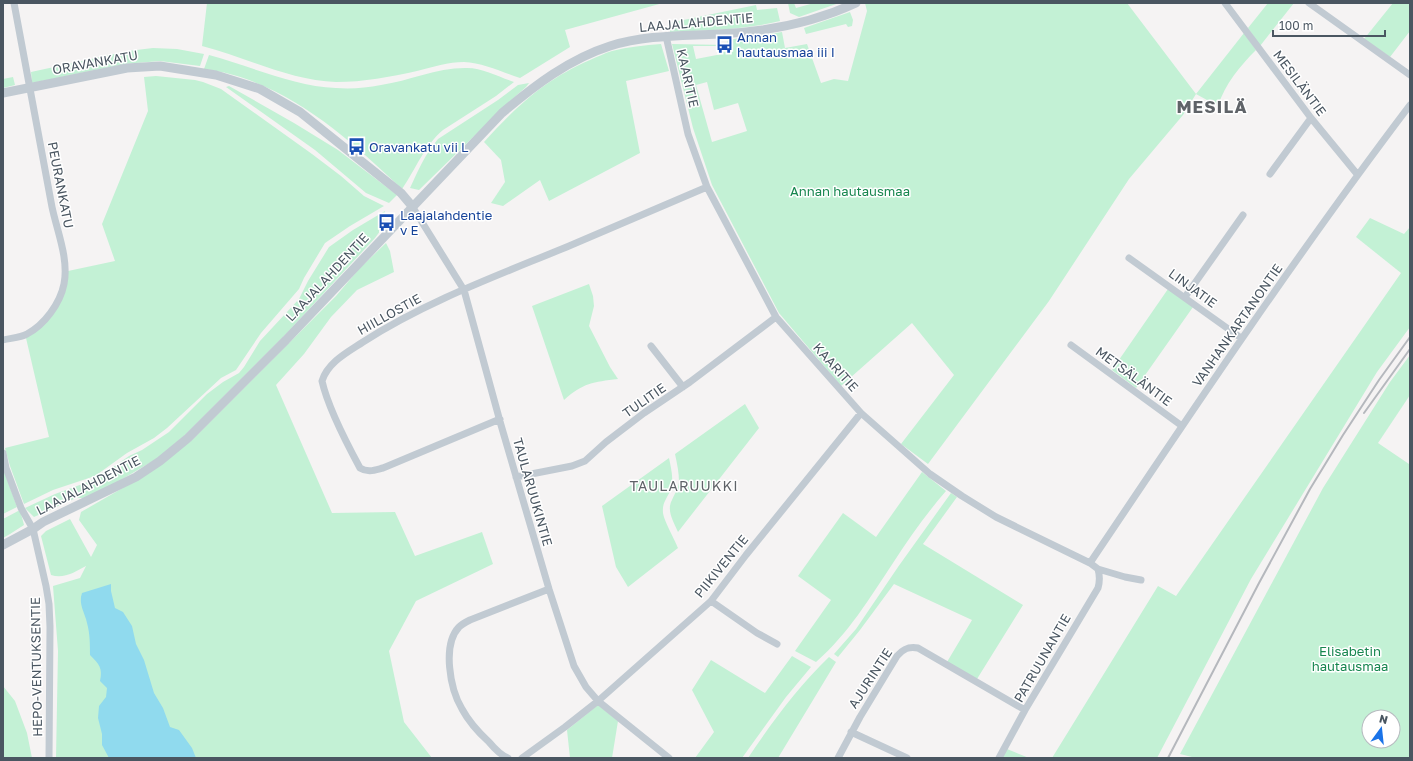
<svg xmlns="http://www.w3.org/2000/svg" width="1413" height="761" viewBox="0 0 1413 761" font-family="'Golos Text',sans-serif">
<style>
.green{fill:#c3f1d5;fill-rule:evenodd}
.water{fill:#90daee}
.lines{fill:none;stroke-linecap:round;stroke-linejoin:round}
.minor{stroke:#c1cad2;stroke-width:7}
.tertiary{stroke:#c1cad2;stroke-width:9}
.rail{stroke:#b5b8bd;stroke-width:2}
.labels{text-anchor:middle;stroke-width:3;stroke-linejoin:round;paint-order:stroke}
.street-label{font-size:13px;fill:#4a5661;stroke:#fff}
.transit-label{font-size:13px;fill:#164399;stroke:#fff;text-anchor:start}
.park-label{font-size:13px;fill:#17864f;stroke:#fff}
.neighbourhood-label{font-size:14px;letter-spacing:1px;fill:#5f6368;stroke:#fff}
.district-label{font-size:17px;font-weight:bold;letter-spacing:1px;fill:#5f6368;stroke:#fff}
</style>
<rect width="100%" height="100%" fill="#f5f3f3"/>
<path class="green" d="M207,3H663L565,30L570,47L520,78C502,72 483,63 464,62C449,62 432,67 417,71C390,77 364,82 336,82C291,81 245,57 202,46Z
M788,3H794L796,8L814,3H839L799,17L790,13Z
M865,3H1127L1196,94L1244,33L1256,50C1240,66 1225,84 1218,106L1196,94L1183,115L1129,179L1049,301L928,464L901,444L954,375L912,323L841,386L779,313L712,185L693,128L672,44L727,45V40L782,32L785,48L807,44L821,83L834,79L848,81L867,11ZM693,46H720L722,54L696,59ZM707,82L714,110L738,103L747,131L712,142L696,85Z
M1268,3H1294L1260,46L1248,28Z
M1393,3H1410V31L1390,57L1364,39Z
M756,5L757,10L777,8L780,21C744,30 707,30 670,32L669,23Z
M850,12L853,20L852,26L848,27L846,24L806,34L804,28Z
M661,44L669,71L626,81L640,153L549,201L540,180L503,206L491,203L505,182L501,160L484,142C517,106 544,80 590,60C597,57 605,53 612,51C628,47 645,45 661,44Z
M153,48L177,49L204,54L200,66L160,61L125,64L32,83L31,72L128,51Z
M209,55C250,66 293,86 336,88C351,89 366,88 381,85C409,81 436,68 465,68C481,67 499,77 514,82L496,96L443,130C424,146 416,169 402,189C346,136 283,79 204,69Z
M156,76L195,80L203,82L221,89L312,154L341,176L364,196L384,206L350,226L325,243L304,278L299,289L261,333L236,370L221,378L167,428L154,438L127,453L95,476L53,490L24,504L10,466L5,448L49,437L26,338L46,322L68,271L115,261L102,224L148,111L144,77Z
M13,77L15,85L3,88V79Z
M529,83L526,87L507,104L419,190L410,188C418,171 425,154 438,139L498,100L518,85Z
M229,86L294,123L338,150L397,195L389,203L366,193L315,150L226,87Z
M385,211L383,227L375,238L286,334L185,435L158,458L114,484L85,498H76L34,517L25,508L55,494L96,479L129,456L142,450L169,432L207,394L223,382L239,373L244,367L260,341L299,299L308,281L329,247L353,230Z
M1370,218L1404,234L1410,227V327L1377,372L1251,579L1157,758H1052L1158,586L1176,596L1401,273L1356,237Z
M386,243L390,251L394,272L357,290L331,317L304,354L276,385L332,513L395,512L415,556L482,532L493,564L416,601L389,651L404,722L432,758H56L58,651L53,586L80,578L86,566C75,572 64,579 51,575L41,536L46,531L70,519L91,557L97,545L79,520L81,512L140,478L191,441L336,296L359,269Z
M589,284L593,296L594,306L589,326L610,367L618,379C593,382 583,383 564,400L532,306Z
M1168,289L1193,307L1136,388L1112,370Z
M1410,355V395L1378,443L1409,464L1410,463V758H1196L1180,754L1323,488L1390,382ZM1369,717H1393V741H1369Z
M745,404L759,428L678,532C674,522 666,511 672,500C675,493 678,489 679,482C679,473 677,463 675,454Z
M669,458C671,468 674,479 671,489C667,499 662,502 663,513C664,521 675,540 678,548L628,587L616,567L602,506Z
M3,468L17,507L3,514Z
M922,472L946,491C927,513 909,538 893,563C869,599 849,633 816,662L795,651L831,600L798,576L843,513L876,537Z
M951,493L957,497L923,544L1023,605L977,679L947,662L972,620L894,584L860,630L838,657L834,654L856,629L898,567Z
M20,510L24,525L10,534L3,538V519Z
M792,656L811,667L786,697L742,758H695L714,732L692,690L711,660L765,693Z
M829,657L836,662L778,758H748C772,722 798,687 829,657Z
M3,686L15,701L27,733L32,758H3Z
M598,705L618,721L612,758H570L567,730Z
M1007,749L1029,758H1002Z"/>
<path class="water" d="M111,584V591L115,608L123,612L132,626L136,644L144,660L154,693L163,708L170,727L179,730L192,748L196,758H109L102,745V734L98,718L99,706L106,697L107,688L100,681C103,668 99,664 90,655C90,644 90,634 87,623C85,613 78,604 82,593Z"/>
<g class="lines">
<path class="minor" d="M1225,3L1311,118L1357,174
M1309,3L1410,75
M666,36L688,134L707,187L776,317L861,413L930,474L962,496L996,517L1090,563L1098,569L1125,577L1141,580
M1270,174L1311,118
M412,206L464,290L501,425L549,589L574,666L586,687L598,701L669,758
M1129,258L1241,338
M1185,297L1243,215
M3,340C10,338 20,338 27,334C44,325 60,304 64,284C69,259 57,231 52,207C39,139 27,71 14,3
M1071,345L1182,426
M651,346L683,387
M500,419L383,468C375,470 368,473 360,468C347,444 328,408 322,381C328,362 348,352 363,342C427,301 499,275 569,246C615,226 661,207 707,187
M3,453L6,468L21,508L33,529L46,586L49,604L50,627L49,758
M516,477L572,466L585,461L606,442L644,413L690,382L776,317
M1090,563C1194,408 1297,254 1410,105
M711,601L757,633L777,644
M851,732L907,758
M508,758C500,755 494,748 489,742C478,732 469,722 462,709C450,689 442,645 459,627C462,624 466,622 470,620L549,589
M522,758L565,727L598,701L711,601L746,555L861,413
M838,758L860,717L897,656C903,649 909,646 918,648L1025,710
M999,758L1025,710L1098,588C1100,581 1100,576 1098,569"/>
<path class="tertiary" d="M3,93L127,68L160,66L216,75L260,89L300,112L401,193L412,206
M3,545L33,529L43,522L136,477L160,461L188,438L286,340L502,113C534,86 569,59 610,46C645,35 681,36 718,34C765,32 813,23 856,3"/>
<path class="rail" d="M1364,413L1410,349
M1168,758L1259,583L1310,489L1343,435L1379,380L1410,337"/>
</g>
<defs>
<symbol id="bus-bare" viewBox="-9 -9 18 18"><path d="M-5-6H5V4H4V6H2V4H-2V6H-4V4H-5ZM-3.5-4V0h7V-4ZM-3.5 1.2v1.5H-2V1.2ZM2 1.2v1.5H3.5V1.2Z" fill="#1a4fb4" stroke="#fff" stroke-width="2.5" paint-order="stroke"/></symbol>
</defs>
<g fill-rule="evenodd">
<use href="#bus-bare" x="712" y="32" width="25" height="25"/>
<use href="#bus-bare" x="344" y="134" width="25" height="25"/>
<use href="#bus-bare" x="374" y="210" width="25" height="25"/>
</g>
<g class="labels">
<g class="street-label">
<text transform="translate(696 22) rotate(-5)" y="5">LAAJALAHDENTIE</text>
<text transform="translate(95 62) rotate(-10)" y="5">ORAVANKATU</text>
<text transform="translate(688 78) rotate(77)" y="5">KAARITIE</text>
<text transform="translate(1300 83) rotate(53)" y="5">MESILÄNTIE</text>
<text transform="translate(61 185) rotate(79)" y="5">PEURANKATU</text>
<text transform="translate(327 277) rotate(-47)" y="5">LAAJALAHDENTIE</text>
<text transform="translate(1193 288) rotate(36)" y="5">LINJATIE</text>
<text transform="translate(389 314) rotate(-29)" y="5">HIILLOSTIE</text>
<text transform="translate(1237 325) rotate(-55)" y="5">VANHANKARTANONTIE</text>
<text transform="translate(836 367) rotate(48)" y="5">KAARITIE</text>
<text transform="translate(1134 376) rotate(36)" y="5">METSÄLÄNTIE</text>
<text transform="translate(644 400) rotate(-35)" y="5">TULITIE</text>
<text transform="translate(88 485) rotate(-27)" y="5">LAAJALAHDENTIE</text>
<text transform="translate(533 492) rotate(74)" y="5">TAULARUUKINTIE</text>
<text transform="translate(721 566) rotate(-51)" y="5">PIIKIVENTIE</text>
<text transform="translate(1042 658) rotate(-60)" y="5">PATRUUNANTIE</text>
<text transform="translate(36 667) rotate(-91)" y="5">HEPO-VENTUKSENTIE</text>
<text transform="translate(870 678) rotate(-57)" y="5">AJURINTIE</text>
</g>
<g class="transit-label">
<text x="737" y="42">Annan<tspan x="737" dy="15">hautausmaa iii I</tspan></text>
<text x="369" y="152">Oravankatu vii L</text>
<text x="400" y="220">Laajalahdentie<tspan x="400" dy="15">v E</tspan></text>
</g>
<g class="park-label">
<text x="850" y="196">Annan hautausmaa</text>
<text x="1350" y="656">Elisabetin<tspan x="1350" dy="15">hautausmaa</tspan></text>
</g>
<g class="neighbourhood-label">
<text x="684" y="491">TAULARUUKKI</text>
</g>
<g class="district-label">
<text x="1212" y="113">MESILÄ</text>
</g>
</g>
<rect width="1413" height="761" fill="none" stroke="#4a5661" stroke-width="8"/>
<g transform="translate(1381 729) rotate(15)"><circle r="19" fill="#ffffff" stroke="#b7bbc0"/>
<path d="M0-3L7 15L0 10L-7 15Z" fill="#1a73e8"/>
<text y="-6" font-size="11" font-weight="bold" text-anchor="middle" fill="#4a5661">N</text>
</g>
<path d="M1273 30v6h112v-6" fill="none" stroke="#4a5661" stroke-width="2"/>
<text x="1279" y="30" font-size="12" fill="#4a5661" stroke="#ffffff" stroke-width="3" paint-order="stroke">100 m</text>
</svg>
